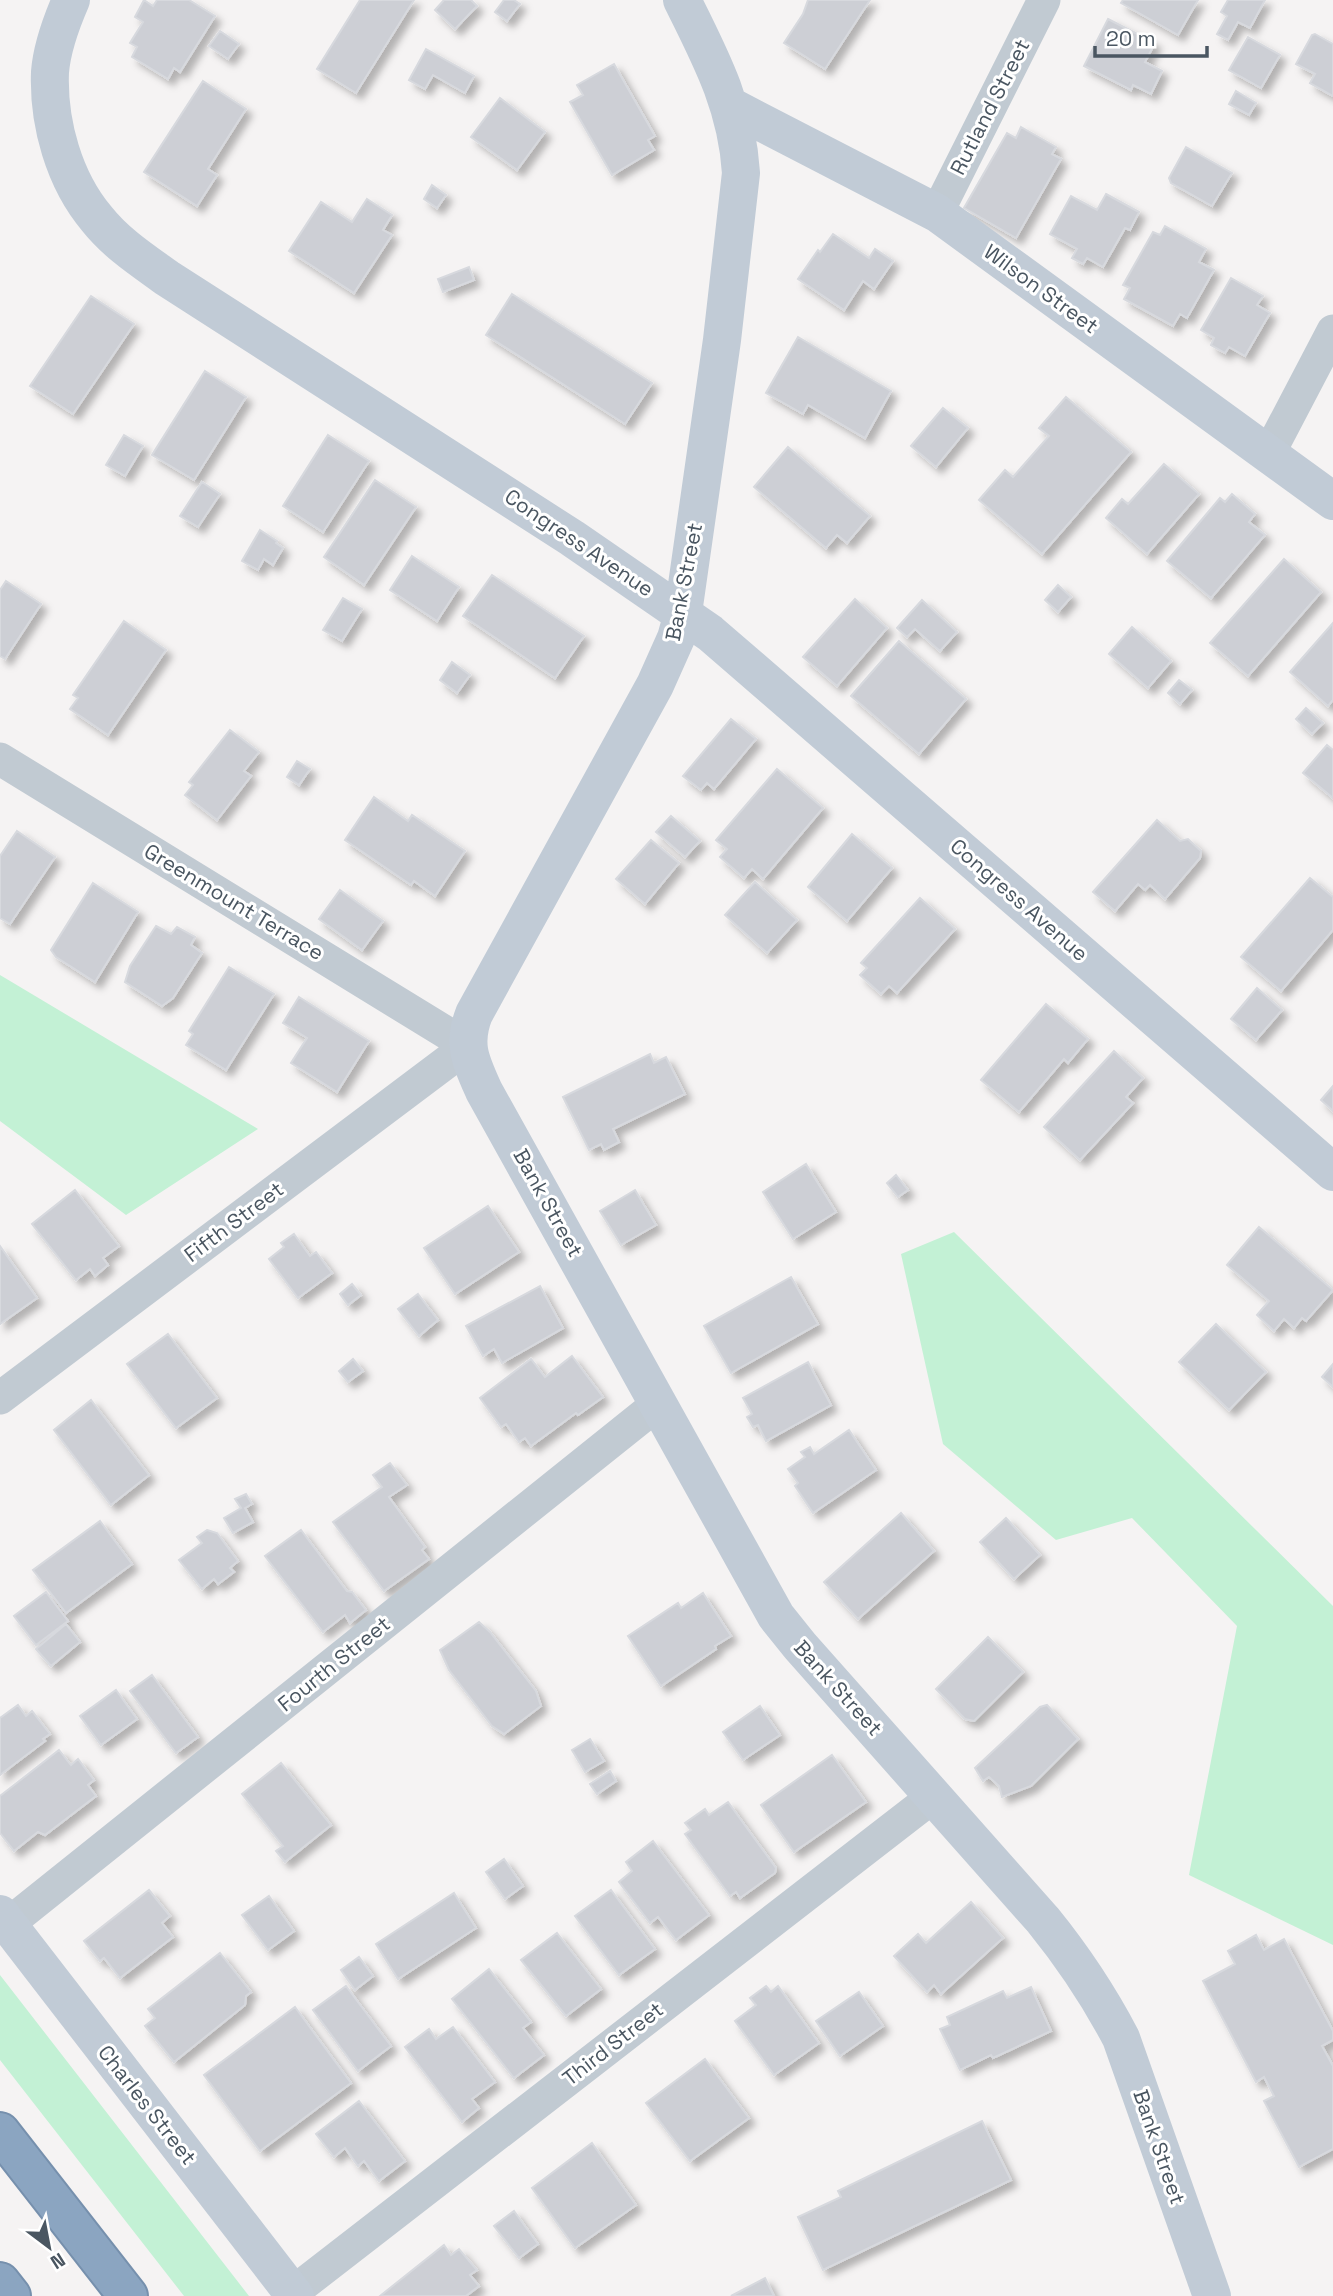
<svg xmlns="http://www.w3.org/2000/svg" width="1333" height="2296" viewBox="0 0 1333 2296" font-family="'Space Grotesk',sans-serif">
<style>
.green{fill:#c3f1d5}
.building{fill:#cdcfd5;stroke:#d7d9de;stroke-width:2;filter:url(#shadow)}
.lines{fill:none;stroke-linecap:round;stroke-linejoin:round}
.highway-casing{stroke:#7690ad;stroke-width:42}
.street{stroke:#c1cad2;stroke-width:33}
.secondary{stroke:#c1cbd6;stroke-width:38}
.highway{stroke:#8ba5c1;stroke-width:38}
.labels{text-anchor:middle;stroke-width:6;stroke-linejoin:round;paint-order:stroke}
.street-label{font-size:21px;fill:#4a5661;stroke:#fff}
</style>
<defs>
<filter id="shadow"><feDropShadow dx="6" dy="6" stdDeviation="3.5" flood-color="#0004"/></filter>
</defs>
<rect width="100%" height="100%" fill="#f5f3f3"/>
<path class="green" d="M0,975L258,1129L126,1215L0,1121Z
M954,1232L1333,1606V1945L1189,1875L1237,1626L1132,1518L1056,1540L943,1444L901,1254Z
M0,1976V1975L249,2296H184L0,2060Z"/>
<path class="building" d="M144,0L153,6L157,0H189L215,16L180,72L174,68L168,79L132,57L137,47L130,43L143,22L135,17Z
M360,0H414L356,93L317,69Z
M444,0H471L477,6L455,29L435,10Z
M504,0H514L520,4L507,21L495,12Z
M808,0H870L825,69L784,43L803,14Z
M1123,0H1198L1178,35L1121,3Z
M1228,0H1265L1250,28L1238,22L1228,40L1217,34L1227,16L1221,12Z
M1108,19L1155,43L1145,62L1162,71L1151,94L1133,85L1131,90L1084,66Z
M220,31L239,44L228,59L209,46Z
M1315,34L1333,44V96L1310,83L1315,74L1296,64L1312,35Z
M1248,37L1280,55L1261,88L1229,70Z
M426,49L474,76L465,93L433,75L425,89L409,80Z
M614,64L655,136L648,140L654,150L612,175L570,102L583,95L577,85Z
M203,81L246,109L208,169L217,175L197,206L144,172Z
M1236,91L1256,103L1249,115L1229,104Z
M500,98L545,132L517,170L471,137Z
M1021,127L1056,147L1052,154L1061,159L1016,238L964,208L1007,133L1016,138Z
M1186,147L1232,173L1212,206L1171,183L1169,178Z
M432,185L446,195L437,208L424,199Z
M1106,194L1139,212L1130,230L1125,228L1103,267L1087,258L1083,264L1072,258L1077,249L1050,234L1071,196L1097,210Z
M367,199L392,215L383,230L392,235L354,293L289,251L321,202L352,222Z
M1165,226L1206,249L1199,262L1214,270L1187,318L1180,314L1173,326L1124,299L1130,288L1123,285L1153,232L1160,235Z
M833,234L869,258L875,249L893,261L874,289L863,281L844,310L798,279L818,250L820,252Z
M469,267L474,280L443,292L438,279Z
M1231,278L1263,296L1257,305L1270,313L1245,356L1229,347L1225,353L1211,345L1214,338L1201,330Z
M512,294L652,383L625,424L486,335Z
M91,296L134,324L73,414L30,386Z
M798,337L891,391L865,438L808,405L803,414L766,393Z
M205,371L246,397L194,480L152,455Z
M1066,397L1131,452L1042,554L979,500L1005,470L1013,477L1049,436L1039,428Z
M943,408L968,428L936,467L911,446Z
M124,435L143,446L125,476L106,465Z
M328,435L369,461L323,532L283,506Z
M788,447L870,516L847,543L837,535L826,548L754,487Z
M1164,464L1199,494L1147,554L1106,518L1122,499L1128,504Z
M375,480L416,507L364,585L324,557Z
M202,482L220,494L198,527L180,516Z
M1232,494L1255,514L1249,522L1265,535L1211,598L1167,561L1220,498L1225,502Z
M260,530L277,541L276,543L283,548L273,565L264,559L258,570L242,561Z
M412,556L459,587L437,621L390,590Z
M1284,559L1321,592L1248,676L1210,643Z
M492,575L584,636L555,678L463,616Z
M6,581L41,604L5,659L0,656V590Z
M1058,585L1071,597L1058,612L1045,600Z
M343,598L362,609L342,641L323,630Z
M855,599L887,628L837,686L803,657Z
M922,600L957,632L940,651L915,629L907,637L897,628Z
M124,621L166,650L108,735L70,709L78,698L73,695Z
M1333,623V700L1328,706L1290,672Z
M1132,627L1171,661L1148,688L1109,654Z
M899,641L966,699L919,754L851,696Z
M452,662L470,675L457,693L440,680Z
M1179,680L1192,690L1180,704L1168,693Z
M1306,708L1323,723L1312,734L1296,719Z
M731,719L756,739L714,789L707,783L701,790L683,776Z
M230,730L259,752L244,771L251,776L217,820L185,795L193,785L189,782Z
M1327,745L1333,750V798L1303,773Z
M297,761L310,769L299,785L287,777Z
M777,769L823,808L763,879L752,869L744,878L720,857L727,849L716,840Z
M374,797L408,821L412,815L465,851L435,896L414,881L411,885L345,840Z
M671,816L700,841L685,857L656,832Z
M1157,820L1180,841L1188,839L1201,851L1200,858L1165,899L1150,885L1145,890L1138,884L1115,911L1093,892Z
M17,831L55,857L10,924L0,918V856Z
M852,834L892,868L847,921L808,887Z
M651,840L679,863L645,904L616,879Z
M1310,878L1333,897V930L1281,991L1241,957Z
M755,882L797,920L767,953L725,915Z
M93,883L138,912L95,982L56,957L51,950Z
M340,890L383,921L362,950L319,919Z
M920,898L955,929L897,993L889,986L881,994L860,975L867,968L861,963Z
M156,926L171,934L177,927L195,937L191,945L202,953L173,998L162,1006L125,982L130,966Z
M229,967L274,994L226,1070L186,1045L193,1034L189,1031Z
M1257,988L1282,1010L1256,1040L1231,1019Z
M299,997L369,1041L337,1092L291,1063L307,1038L283,1023Z
M1046,1004L1088,1039L1068,1063L1064,1059L1019,1112L981,1080Z
M1114,1051L1143,1078L1126,1097L1133,1103L1080,1160L1044,1127Z
M650,1054L654,1063L666,1057L685,1094L613,1129L619,1142L604,1150L601,1144L589,1150L563,1097Z
M1333,1086V1111L1321,1100Z
M806,1164L836,1212L793,1239L763,1192Z
M896,1175L908,1190L898,1197L887,1183Z
M75,1190L119,1246L103,1258L108,1265L95,1276L90,1269L76,1280L32,1224Z
M635,1190L656,1225L621,1245L600,1211Z
M488,1206L519,1252L455,1294L424,1248Z
M1259,1227L1333,1290L1306,1321L1302,1318L1294,1328L1284,1319L1274,1331L1257,1315L1269,1301L1227,1265Z
M294,1234L310,1256L316,1252L332,1273L298,1298L269,1259L284,1247L281,1243Z
M0,1246L37,1298L0,1324Z
M791,1277L818,1324L731,1373L704,1326Z
M352,1284L361,1295L348,1305L340,1294Z
M540,1286L563,1328L502,1363L494,1349L483,1356L466,1326Z
M418,1294L438,1320L419,1336L398,1309Z
M1216,1324L1266,1372L1229,1410L1179,1362Z
M168,1334L217,1398L176,1428L127,1364Z
M572,1356L603,1397L578,1415L576,1413L531,1446L525,1438L519,1442L506,1424L501,1427L480,1398L531,1359L545,1377Z
M353,1359L363,1371L348,1382L339,1371Z
M808,1362L831,1405L766,1441L758,1425L753,1427L747,1417L752,1414L743,1398Z
M1333,1364V1387L1322,1377Z
M91,1400L149,1475L111,1505L54,1430Z
M849,1430L876,1470L813,1513L795,1486L798,1483L788,1469L805,1457L801,1452L810,1447L814,1454Z
M390,1463L407,1485L389,1497L425,1547L422,1550L429,1559L384,1591L333,1522L382,1487L373,1475Z
M246,1494L252,1504L245,1508L253,1522L233,1533L224,1518L241,1508L235,1499Z
M901,1513L934,1551L858,1619L824,1582Z
M1006,1518L1040,1555L1014,1579L980,1542Z
M100,1521L132,1564L66,1613L33,1570Z
M207,1530L217,1533L238,1561L230,1568L234,1572L218,1584L214,1579L202,1589L179,1560L202,1543L197,1537Z
M301,1530L347,1591L352,1592L366,1610L350,1623L345,1615L323,1632L265,1556Z
M46,1592L68,1621L36,1645L14,1616Z
M703,1593L731,1636L715,1646L716,1649L661,1686L628,1636L678,1603L681,1608Z
M479,1622L490,1632L536,1691L541,1706L504,1734L492,1726L449,1670L440,1650Z
M66,1624L80,1642L51,1666L36,1649Z
M988,1637L1023,1672L974,1721L965,1719L936,1689Z
M152,1675L198,1737L176,1753L130,1691Z
M116,1690L137,1719L101,1745L80,1716Z
M18,1705L26,1716L32,1711L50,1734L43,1739L45,1741L0,1775V1718Z
M1047,1705L1078,1739L1031,1786L1002,1797L999,1786L989,1777L983,1781L975,1768L1040,1707Z
M760,1706L780,1735L743,1760L723,1732Z
M590,1739L604,1761L585,1772L572,1750Z
M59,1750L71,1765L78,1759L94,1780L88,1785L96,1796L45,1835L38,1832L14,1851L0,1833V1796Z
M832,1755L866,1802L794,1852L761,1805Z
M281,1763L331,1825L285,1862L276,1851L283,1846L242,1794Z
M610,1771L616,1781L597,1794L590,1784Z
M728,1802L776,1868L775,1873L740,1898L736,1892L730,1896L685,1834L691,1830L685,1823L705,1809L709,1815Z
M653,1841L709,1915L676,1940L658,1917L650,1923L619,1882L632,1871L626,1862Z
M504,1859L523,1886L505,1899L486,1872Z
M149,1890L170,1916L162,1923L173,1937L120,1978L104,1958L100,1961L84,1941Z
M611,1890L655,1949L619,1975L575,1916Z
M454,1893L476,1928L398,1979L376,1944Z
M269,1896L294,1931L268,1950L242,1915Z
M971,1902L1003,1938L941,1994L934,1985L927,1992L894,1956L918,1934L926,1943Z
M557,1933L601,1989L566,2016L521,1960Z
M1256,1935L1264,1950L1284,1939L1333,2031V2040L1322,2046L1333,2066V2149L1299,2167L1264,2101L1274,2096L1264,2077L1256,2082L1203,1981L1235,1964L1228,1951Z
M220,1953L251,1992L246,1996L245,2005L174,2062L145,2026L155,2018L148,2009Z
M359,1957L373,1976L355,1990L341,1970Z
M489,1969L531,2022L523,2028L544,2055L514,2078L452,1999Z
M346,1986L391,2046L358,2071L313,2010Z
M766,1986L771,1992L778,1986L819,2043L774,2075L735,2021L756,2005L750,1998Z
M1031,1987L1051,2031L993,2058L991,2055L960,2070L940,2029L950,2025L947,2017L1003,1991L1007,1998Z
M859,1992L883,2026L840,2056L816,2021Z
M295,2007L351,2083L260,2151L204,2075Z
M453,2027L495,2082L472,2099L479,2108L462,2122L405,2047L429,2029L436,2039Z
M705,2059L749,2118L690,2161L646,2103Z
M359,2101L405,2161L379,2181L364,2161L358,2166L345,2148L334,2157L316,2134Z
M982,2121L1011,2180L823,2270L798,2217L841,2197L838,2191Z
M592,2143L636,2205L575,2248L532,2188Z
M514,2211L538,2244L519,2258L494,2226Z
M444,2245L451,2255L459,2249L477,2270L470,2275L479,2286L466,2296H380Z
M765,2278L774,2296H731Z"/>
<g class="lines">
<defs>
<path id="highway" d="M0,2132L128,2296
M0,2282L11,2296"/>
</defs>
<use href="#highway" class="highway-casing"/>
<path class="street" d="M937,213L1044,0
M1268,455L1333,331
M0,759L468,1046L0,1398
M8,1924L659,1403
M292,2293L934,1796"/>
<path class="secondary" d="M71,0C61,23 52,47 50,72C48,123 64,180 97,219C116,243 142,260 167,278L572,538L710,633L1333,1172
M682,0C711,58 737,107 741,173L722,340L683,613L676,638L655,685L474,1014C462,1045 471,1062 484,1091L776,1616L800,1646L1043,1920C1073,1957 1099,1996 1121,2038L1212,2296
M730,106L937,213L1333,501
M0,1914L295,2296"/>
<use href="#highway" class="highway"/>
</g>
<g class="labels">
<g class="street-label">
<text transform="translate(990 107) rotate(-63)" y="7">Rutland Street</text>
<text transform="translate(1041 289) rotate(36)" y="7">Wilson Street</text>
<text transform="translate(579 543) rotate(34)" y="7">Congress Avenue</text>
<text transform="translate(684 582) rotate(-79)" y="7">Bank Street</text>
<text transform="translate(1019 900) rotate(41)" y="7">Congress Avenue</text>
<text transform="translate(234 902) rotate(31)" y="7">Greenmount Terrace</text>
<text transform="translate(548 1203) rotate(61)" y="7">Bank Street</text>
<text transform="translate(234 1222) rotate(-37)" y="7">Fifth Street</text>
<text transform="translate(334 1664) rotate(-39)" y="7">Fourth Street</text>
<text transform="translate(838 1688) rotate(48)" y="7">Bank Street</text>
<text transform="translate(613 2044) rotate(-38)" y="7">Third Street</text>
<text transform="translate(147 2105) rotate(52)" y="7">Charles Street</text>
<text transform="translate(1159 2147) rotate(71)" y="7">Bank Street</text>
</g>
</g>
<g transform="translate(49 2247) rotate(148)" stroke="#ffffff" stroke-width="5" paint-order="stroke">
<path d="M0-5L12 26L0 18L-12 26Z" fill="#4a5661"/>
<text y="-10" font-size="19" font-weight="bold" text-anchor="middle" fill="#4a5661">N</text>
</g>
<path d="M1095 46v10h112v-10" fill="none" stroke="#4a5661" stroke-width="3.5"/>
<text x="1106" y="46" font-size="21" fill="#4a5661" stroke="#ffffff" stroke-width="5" paint-order="stroke">20 m</text>
</svg>
